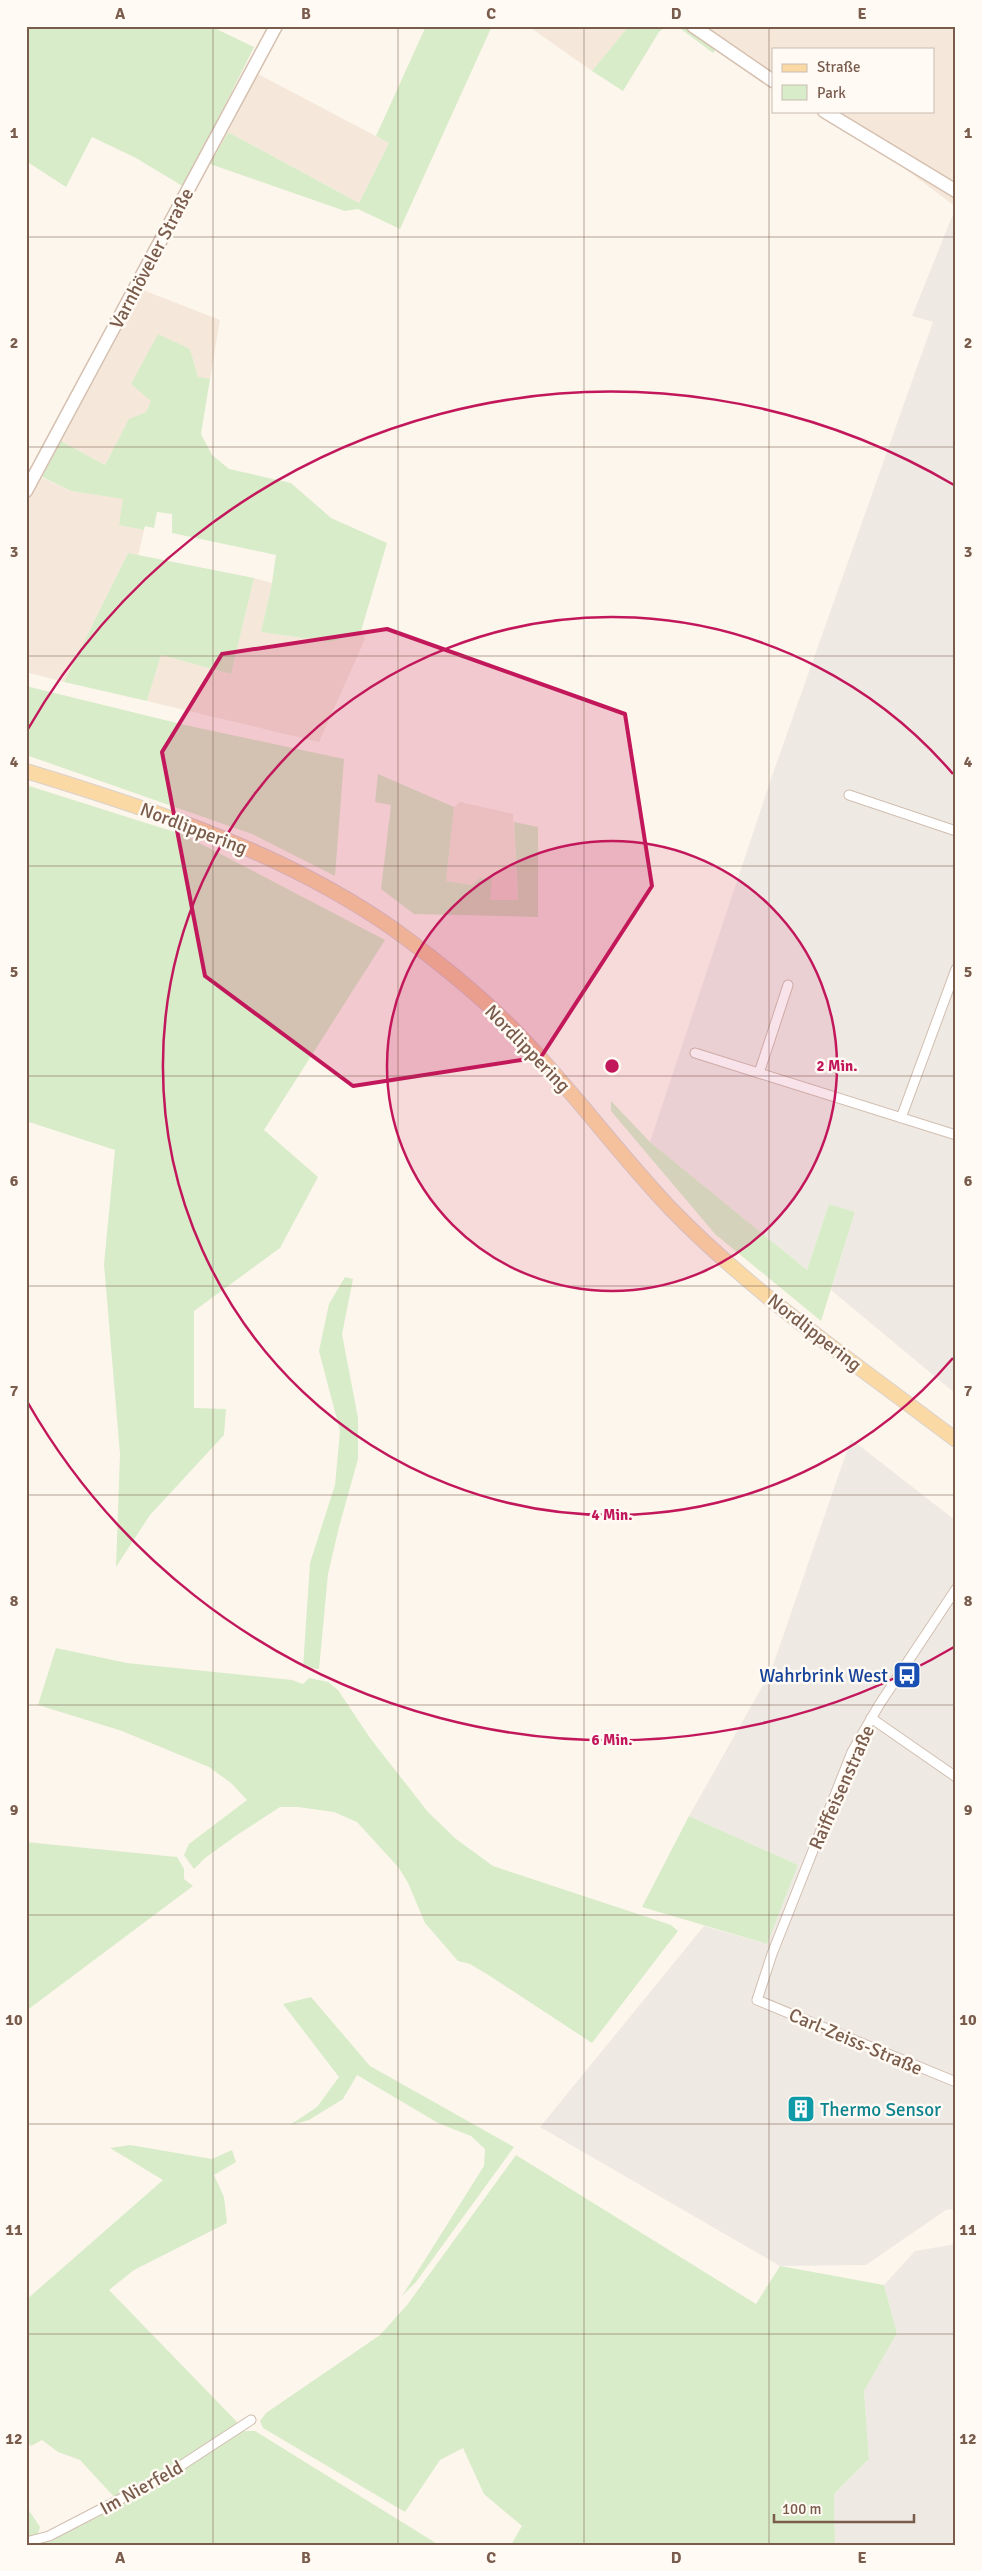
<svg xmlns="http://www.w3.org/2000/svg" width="982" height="2571" viewBox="0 0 982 2571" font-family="Signika,sans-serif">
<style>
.residential{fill:#f5e8da}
.industrial{fill:#efe9e4}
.green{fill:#d8ecc9}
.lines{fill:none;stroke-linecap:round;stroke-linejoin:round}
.street-casing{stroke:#d1beb0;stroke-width:11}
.secondary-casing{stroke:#d6c0b0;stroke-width:15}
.primary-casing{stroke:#dad1cd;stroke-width:16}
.street{stroke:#fff;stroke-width:9}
.secondary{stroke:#fff;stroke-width:12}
.primary{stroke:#fbd9a5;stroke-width:14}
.marked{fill:#c2185b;fill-opacity:0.2;stroke:#c2185b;stroke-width:4;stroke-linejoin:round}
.grid{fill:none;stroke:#7a5c4d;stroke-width:1;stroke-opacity:0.55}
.ring{fill:none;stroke:#c2185b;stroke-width:2.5}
.labels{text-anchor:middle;stroke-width:5;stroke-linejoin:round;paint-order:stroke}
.street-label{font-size:19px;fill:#7a5c4d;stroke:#fffaf3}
.transit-label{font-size:19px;fill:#164399;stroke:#fffaf3;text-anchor:end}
.culture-label{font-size:19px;fill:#0d838f;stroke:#fffaf3;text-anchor:start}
.centre{fill:#c2185b;stroke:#fffaf3;stroke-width:2.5}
.ring-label{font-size:15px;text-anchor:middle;font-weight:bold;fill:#c2185b;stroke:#fffaf3;stroke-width:5;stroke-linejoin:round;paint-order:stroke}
.neatline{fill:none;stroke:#7a5c4d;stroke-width:2}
.grid-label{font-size:16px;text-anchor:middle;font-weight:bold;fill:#7a5c4d}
</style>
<rect width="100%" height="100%" fill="#fdf6ec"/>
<path class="residential" d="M528,26H629L592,71Z
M685,26H956V207L892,159L815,111H933V49H773V86Z
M258,74L389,143L359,203L228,132Z
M143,290L220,320L210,379L198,378L190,349L157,335L151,401L146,412L129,420L105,465L61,441Z
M38,476L71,491L124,499L119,525L144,530L138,556L128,553L64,682L26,672V499Z
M254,578L272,583L261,632L331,642L361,631L365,639L319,742L147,701L161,655L231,674Z
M460,802L513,814L518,900H490L491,879L472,885L446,881L454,807Z"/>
<path class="industrial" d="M956,207V1394L831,1290L855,1212L829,1204L807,1270L650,1142L772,776L933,322L912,316Z
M851,1439L956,1521V2209L946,2210L866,2265L780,2266L540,2127L704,1926L767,1944L798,1865L689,1816L771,1671Z
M956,2244V2545H835L834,2494L869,2459L864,2391L897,2333L884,2285L915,2251Z"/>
<path class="green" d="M26,26H210L254,47L184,187L136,158L92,137L66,187L26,161Z
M426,26H492L400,229L358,209L345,211L210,164L228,132L359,203L389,143L376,136Z
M629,26H666L659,32L623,91L592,71Z
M677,26H685L716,49L713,53Z
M158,334L190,349L198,377L210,379L201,434L212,455L229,469L291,483L331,518L387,543L361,631L331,642L261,632L272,583L276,555L172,533V514L157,512L154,528L145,526L144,530L119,525L123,499L71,491L42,477L61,441L105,465L129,419L146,412L151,401L131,384Z
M128,553L254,578L231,674L161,655L147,701L64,682Z
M26,686L185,725L344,759L335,876L252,834L26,755Z
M378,774L454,807L446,881L472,885L480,878L492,879L490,900H518L514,822L538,827V917L414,914L381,889L391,805L375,802Z
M26,785L184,835L385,940L264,1130L318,1177L280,1248L194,1311V1408L226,1409L224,1435L150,1515L116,1567L120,1454L104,1264L115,1150L26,1121Z
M611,1101L650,1142L807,1270L829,1204L855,1212L821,1321L715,1234L611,1111Z
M345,1277L353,1279L342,1334L358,1418V1459L339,1527L328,1574L319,1669L303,1668L310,1563L335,1485L340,1431L319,1351L329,1304Z
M56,1648L127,1663L292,1680L303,1684L309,1678L328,1682L338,1690L370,1738L428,1812L456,1839L493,1866L671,1925L678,1931L592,2043L490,1976L470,1964L458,1961L425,1923L408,1883L399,1868L357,1822L334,1812L298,1807H280L237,1835L205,1858L194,1869L184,1855L189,1844L247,1800L231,1783L209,1767L122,1731L38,1705Z
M689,1816L798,1865L767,1944L642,1907Z
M26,1842L177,1857L184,1869V1879L193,1886L26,2011Z
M311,1997L370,2066L514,2147L416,2282L402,2296L484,2166L485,2149L471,2136L438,2123L357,2075L343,2099L309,2120L290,2125L317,2107L339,2077L283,2004Z
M130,2145L212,2159L232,2150L236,2162L214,2175L224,2197L227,2223L134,2270L109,2290L239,2424L162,2474L116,2499L80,2460L58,2452L42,2440L31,2446L26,2440V2300L163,2180L110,2148Z
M516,2155L756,2304L780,2266L884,2285L897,2333L864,2391L869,2459L834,2494L835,2545H511L522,2526L484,2494L463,2448L440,2460L405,2512L263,2428L260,2421L266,2413L380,2335L407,2305Z
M240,2431H255L439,2545H31C102,2523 177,2472 240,2431Z
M26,2506L40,2527L37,2537L26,2539Z"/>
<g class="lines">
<defs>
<path id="street" d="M849,795L956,831
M695,1053L956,1135
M759,1073L788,985
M901,1118L956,969
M956,1589L879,1705L852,1752L772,1954L757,2000L956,2082
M871,1718L956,1777
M26,2542L49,2536L165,2476L251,2420"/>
<path id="secondary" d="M693,26L773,81
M824,111L956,191
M26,491L276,26"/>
<path id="primary" d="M26,771C154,810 284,852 395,930C436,960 476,992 512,1028C568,1084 615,1150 670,1208C755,1296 859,1366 956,1440"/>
</defs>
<use href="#street" class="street-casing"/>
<use href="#secondary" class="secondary-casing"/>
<use href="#primary" class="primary-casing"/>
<use href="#street" class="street"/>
<use href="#secondary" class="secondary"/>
<use href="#primary" class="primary"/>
</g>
<path class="marked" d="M387,629L625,714L652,886L541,1057L353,1086L205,976L162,752L222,654Z"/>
<path class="grid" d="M213,26V2545M398,26V2545M584,26V2545M769,26V2545M26,237H956M26,447H956M26,656H956M26,866H956M26,1076H956M26,1286H956M26,1495H956M26,1705H956M26,1915H956M26,2124H956M26,2334H956"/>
<circle cx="612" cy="1066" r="225" fill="#c2185b" fill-opacity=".12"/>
<g class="ring">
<circle cx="612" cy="1066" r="225"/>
<path d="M953 1358A449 449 0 1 1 953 774"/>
<path d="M954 1647A674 674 0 0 1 28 1403M28 729A674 674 0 0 1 954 485"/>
</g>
<defs>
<symbol id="bus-square" viewBox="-11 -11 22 22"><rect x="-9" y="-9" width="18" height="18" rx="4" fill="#1a4fb4" stroke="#fffaf3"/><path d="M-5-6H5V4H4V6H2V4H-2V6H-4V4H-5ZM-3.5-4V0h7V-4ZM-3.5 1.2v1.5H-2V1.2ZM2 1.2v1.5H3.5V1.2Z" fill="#fff"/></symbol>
<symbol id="building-square" viewBox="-11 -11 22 22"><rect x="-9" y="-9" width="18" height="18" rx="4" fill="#0f9aa8" stroke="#fffaf3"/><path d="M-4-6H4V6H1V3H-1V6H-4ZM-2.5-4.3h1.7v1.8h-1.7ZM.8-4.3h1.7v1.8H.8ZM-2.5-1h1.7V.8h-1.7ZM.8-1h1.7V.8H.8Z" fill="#fff"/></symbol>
</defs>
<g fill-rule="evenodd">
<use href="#bus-square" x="891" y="1659" width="32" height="32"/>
<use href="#building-square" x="785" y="2093" width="32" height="32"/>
</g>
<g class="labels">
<g class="street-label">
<text transform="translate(151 258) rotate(-62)" y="7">Varnhöveler Straße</text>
<text transform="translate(194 828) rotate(21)" y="7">Nordlippering</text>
<text transform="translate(528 1048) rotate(46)" y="7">Nordlippering</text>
<text transform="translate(815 1332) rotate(38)" y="7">Nordlippering</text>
<text transform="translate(841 1787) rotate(-66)" y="7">Raiffeisenstraße</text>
<text transform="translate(856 2041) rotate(23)" y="7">Carl-Zeiss-Straße</text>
<text transform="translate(141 2487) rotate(-29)" y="7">Im Nierfeld</text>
</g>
<g class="transit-label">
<text x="888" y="1682">Wahrbrink West</text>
</g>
<g class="culture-label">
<text x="820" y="2116">Thermo Sensor</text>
</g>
</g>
<circle cx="612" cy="1066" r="8" class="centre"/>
<g class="ring-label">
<text x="837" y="1071">2 Min.</text>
<text x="612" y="1520">4 Min.</text>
<text x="612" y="1745">6 Min.</text>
</g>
<rect width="982" height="2571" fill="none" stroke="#fffaf3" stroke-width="55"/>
<rect x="772" y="48" width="162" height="65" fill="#fffaf3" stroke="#cabbb1"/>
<rect x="782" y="64" width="25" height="8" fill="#fbd9a5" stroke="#cabbb1"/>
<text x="817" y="72" font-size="15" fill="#7a5c4d">Straße</text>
<rect x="782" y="85" width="25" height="15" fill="#d8ecc9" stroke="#cabbb1"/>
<text x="817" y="98" font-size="15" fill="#7a5c4d">Park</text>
<path d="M774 2514v8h140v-8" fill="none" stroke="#7a5c4d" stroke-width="2.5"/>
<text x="782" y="2514" font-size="15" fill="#7a5c4d" stroke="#fffaf3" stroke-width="4" paint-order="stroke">100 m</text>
<rect x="28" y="28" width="926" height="2516" class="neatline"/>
<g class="grid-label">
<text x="120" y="19">A</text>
<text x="306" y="19">B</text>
<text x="491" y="19">C</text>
<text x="676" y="19">D</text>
<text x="862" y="19">E</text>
<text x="14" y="138">1</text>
<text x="968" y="138">1</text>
<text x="14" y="348">2</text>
<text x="968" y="348">2</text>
<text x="14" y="557">3</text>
<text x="968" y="557">3</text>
<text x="14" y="767">4</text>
<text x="968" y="767">4</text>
<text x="14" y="977">5</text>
<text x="968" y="977">5</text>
<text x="14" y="1186">6</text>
<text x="968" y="1186">6</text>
<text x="14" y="1396">7</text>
<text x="968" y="1396">7</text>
<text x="14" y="1606">8</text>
<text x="968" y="1606">8</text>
<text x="14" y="1815">9</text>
<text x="968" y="1815">9</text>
<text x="14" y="2025">10</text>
<text x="968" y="2025">10</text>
<text x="14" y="2235">11</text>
<text x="968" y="2235">11</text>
<text x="14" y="2444">12</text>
<text x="968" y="2444">12</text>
<text x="120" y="2563">A</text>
<text x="306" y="2563">B</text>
<text x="491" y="2563">C</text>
<text x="676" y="2563">D</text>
<text x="862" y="2563">E</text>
</g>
</svg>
